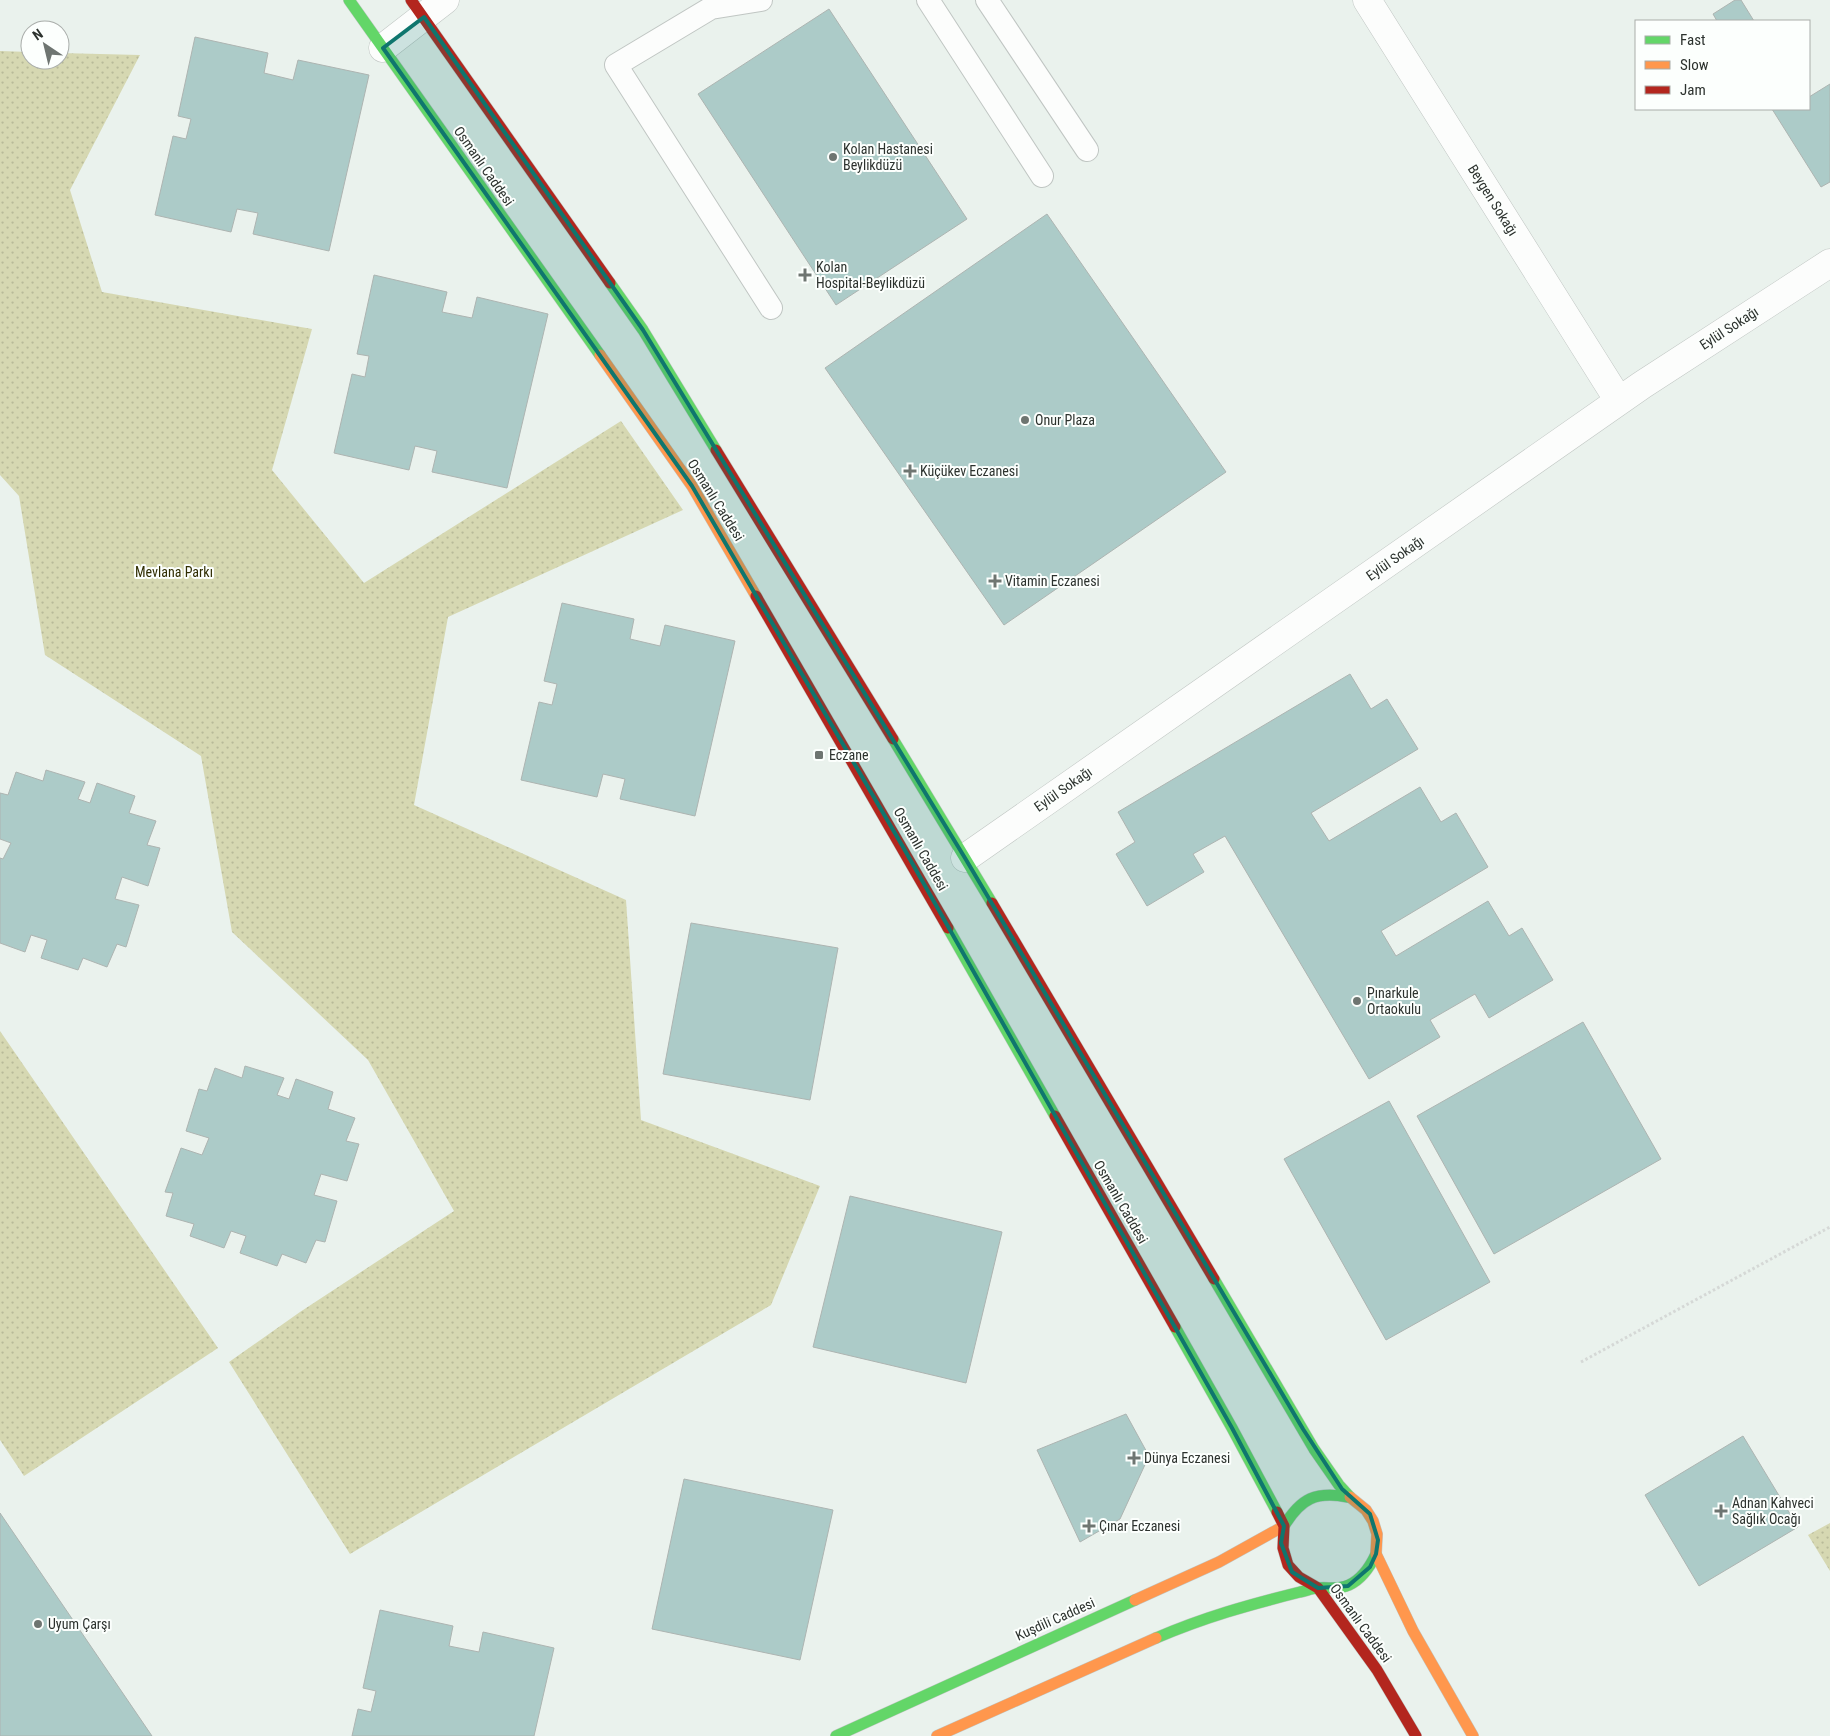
<svg xmlns="http://www.w3.org/2000/svg" width="1830" height="1736" viewBox="0 0 1830 1736" font-family="'Roboto Condensed',sans-serif">
<style>
.grass{fill:url(#grass-dots)}
.building{fill:#accbc8;stroke:#adb4b1}
.lines{fill:none;stroke-linecap:round;stroke-linejoin:round}
.lane-casing{stroke:#c0c6c3;stroke-width:24}
.street-casing{stroke:#c0c6c3;stroke-width:29}
.fast-casing{stroke:#c0c6c3;stroke-width:12}
.slow-casing{stroke:#c0c6c3;stroke-width:12}
.jam-casing{stroke:#c0c6c3;stroke-width:12}
.path{stroke:#d5d8d6;stroke-width:3;stroke-dasharray:2.5 2.5;stroke-linecap:butt}
.lane{stroke:#fcfdfc;stroke-width:22}
.street{stroke:#fcfdfc;stroke-width:28}
.fast{stroke:#63d668;stroke-width:11}
.slow{stroke:#ff974d;stroke-width:11}
.jam{stroke:#b3261e;stroke-width:11}
.marked{fill:#0f766e;fill-opacity:0.2;stroke:#0f766e;stroke-width:4;stroke-linejoin:round}
.poi-dot{fill:#6e7571;stroke:#fcfffd;stroke-width:2}
.labels{text-anchor:middle;stroke-width:4;stroke-linejoin:round;paint-order:stroke}
.poi-label{font-size:14px;fill:#2c322e;stroke:#fcfffd;text-anchor:start}
.street-label{font-size:14px;fill:#2c322e;stroke:#fcfffd}
.park-label{font-size:14px;fill:#302d02;stroke:#fcfffd}
</style>
<defs>
<pattern id="grass-dots" width="8" height="8" patternUnits="userSpaceOnUse" patternTransform="scale(1.25)"><rect width="8" height="8" fill="#d6d8b2"/><path d="M2 2h.1M6 6h.1" fill="none" stroke="#b8ba99" stroke-width="1.8" stroke-linecap="round"/></pattern>
</defs>
<rect width="100%" height="100%" fill="#eaf2ed"/>
<path class="grass" d="M0,51L30,52V60H60V53L140,55L70,190L102,292L312,329L272,470L364,583L621,421L683,510L448,617L414,805L626,900L641,1120L820,1186L771,1305L350,1554L229,1362L300,1312L454,1211L368,1060L232,932L201,756L45,655L19,496L0,475Z
M0,1031L218,1348L24,1476L0,1440Z
M1830,1523V1571L1808,1535Z"/>
<path class="building" d="M1735,0H1741L1754,21H1717L1713,14Z
M829,9L967,219L836,305L698,94Z
M195,37L268,53L264,73L293,80L298,60L369,75L329,251L253,234L258,213L237,209L231,232L155,215L173,136L186,139L191,119L178,116Z
M1830,84V182L1821,187L1772,109H1809V97Z
M1047,214L1226,472L1004,625L825,368Z
M374,275L447,292L442,312L472,318L477,297L548,314L507,488L432,472L437,451L415,446L409,470L334,453L352,374L365,377L369,356L357,354Z
M562,603L634,619L630,639L660,646L665,625L735,641L695,816L620,799L625,779L603,774L597,797L521,780L539,702L552,705L557,684L544,681Z
M1350,674L1371,709L1387,699L1418,749L1311,813L1329,841L1420,787L1441,822L1456,813L1488,867L1381,931L1396,956L1488,901L1509,936L1522,928L1553,980L1489,1018L1475,994L1430,1020L1440,1037L1369,1079L1225,836L1193,854L1204,872L1147,906L1116,854L1135,842L1118,812Z
M46,770L85,782L78,799L90,803L97,783L135,796L129,813L156,821L147,845L160,848L148,886L122,877L115,899L139,905L126,947L117,944L107,967L83,958L78,970L41,958L47,940L31,935L25,952L0,943V858L3,859L11,843L0,839V793L8,795L16,772L43,781Z
M691,923L838,948L810,1100L663,1074Z
M1583,1022L1661,1159L1494,1254L1417,1116Z
M245,1066L284,1078L277,1095L289,1099L296,1079L333,1092L328,1109L355,1118L346,1141L359,1144L347,1181L321,1174L314,1195L337,1201L325,1242L316,1240L306,1263L282,1254L277,1266L240,1253L246,1236L231,1231L224,1248L190,1236L194,1224L166,1216L173,1193L165,1192L181,1148L202,1155L209,1138L186,1131L199,1089L207,1091L215,1068L242,1078Z
M1389,1101L1490,1282L1386,1340L1284,1159Z
M850,1196L1002,1232L966,1383L813,1347Z
M1126,1414L1149,1456L1120,1519L1080,1542L1037,1450Z
M1743,1436L1798,1527L1699,1586L1645,1495Z
M684,1479L833,1510L800,1660L652,1629Z
M0,1513L152,1736H0Z
M380,1610L453,1626L449,1646L479,1652L483,1632L554,1648L534,1736H352L358,1709L371,1712L376,1691L363,1688Z"/>
<g class="lines">
<defs>
<path id="lane" d="M761,0L711,8L616,65L771,308
M928,0L1042,176
M987,0L1087,150"/>
<path id="street" d="M1367,0L1619,401
M383,48L445,0
M965,858L1642,385L1830,263"/>
<path id="fast" d="M349,0L600,355
M610,283L643,330L716,450
M893,739L992,903
M948,928L1055,1116
M1214,1279L1314,1449L1339,1485L1350,1497
M1175,1327L1232,1428L1277,1512
M1284,1526C1301,1498 1316,1491 1348,1497
M1156,1638C1205,1617 1248,1605 1300,1592C1306,1591 1312,1588 1318,1588C1329,1587 1339,1590 1349,1585C1362,1579 1370,1567 1376,1554
M836,1736L1135,1600"/>
<path id="slow" d="M600,355L692,486L756,596
M1350,1497L1366,1510L1373,1521L1377,1534L1376,1554L1413,1631L1473,1736
M1135,1600L1219,1562L1284,1526
M937,1736L1156,1638"/>
<path id="jam" d="M411,0L610,283
M716,450L893,739
M756,596L948,928
M992,903L1214,1279
M1055,1116L1175,1327
M1277,1512L1284,1526L1283,1548L1288,1565L1299,1577L1318,1588L1377,1670L1416,1736"/>
</defs>
<use href="#lane" class="lane-casing"/>
<use href="#street" class="street-casing"/>
<use href="#fast" class="fast-casing"/>
<use href="#slow" class="slow-casing"/>
<use href="#jam" class="jam-casing"/>
<path class="path" d="M1581,1362L1830,1227"/>
<use href="#lane" class="lane"/>
<use href="#street" class="street"/>
<use href="#fast" class="fast"/>
<use href="#slow" class="slow"/>
<use href="#jam" class="jam"/>
</g>
<path class="marked" d="M424,17L643,330L965,858L1303,1429L1342,1489L1370,1514L1378,1540L1376,1554L1370,1567L1348,1586L1318,1588L1292,1572L1281,1543L1284,1526L1232,1428L903,847L692,486L383,48Z"/>
<g class="poi-dot">
<circle cx="833" cy="157" r="5"/>
<path d="M802.5 267.5h5v5h5v5h-5v5h-5v-5h-5v-5h5z"/>
<circle cx="1025" cy="420" r="5"/>
<path d="M907.5 463.5h5v5h5v5h-5v5h-5v-5h-5v-5h5z"/>
<path d="M992.5 573.5h5v5h5v5h-5v5h-5v-5h-5v-5h5z"/>
<rect x="814" y="750" width="10" height="10" rx="2.5"/>
<circle cx="1357" cy="1001" r="5"/>
<path d="M1131.5 1450.5h5v5h5v5h-5v5h-5v-5h-5v-5h5z"/>
<path d="M1718.5 1503.5h5v5h5v5h-5v5h-5v-5h-5v-5h5z"/>
<path d="M1086.5 1518.5h5v5h5v5h-5v5h-5v-5h-5v-5h5z"/>
<circle cx="38" cy="1624" r="5"/>
</g>
<g class="labels">
<g class="poi-label">
<text x="843" y="154">Kolan Hastanesi<tspan x="843" dy="16">Beylikdüzü</tspan></text>
<text x="816" y="272">Kolan<tspan x="816" dy="16">Hospital-Beylikdüzü</tspan></text>
<text x="1035" y="425">Onur Plaza</text>
<text x="920" y="476">Küçükev Eczanesi</text>
<text x="1005" y="586">Vitamin Eczanesi</text>
<text x="829" y="760">Eczane</text>
<text x="1367" y="998">Pınarkule<tspan x="1367" dy="16">Ortaokulu</tspan></text>
<text x="1144" y="1463">Dünya Eczanesi</text>
<text x="1732" y="1508">Adnan Kahveci<tspan x="1732" dy="16">Sağlık Ocağı</tspan></text>
<text x="1099" y="1531">Çınar Eczanesi</text>
<text x="48" y="1629">Uyum Çarşı</text>
</g>
<g class="street-label">
<text transform="translate(484 166) rotate(55)" y="5">Osmanlı Caddesi</text>
<text transform="translate(1493 200) rotate(58)" y="5">Beygen Sokağı</text>
<text transform="translate(1729 328) rotate(-33)" y="5">Eylül Sokağı</text>
<text transform="translate(716 500) rotate(58)" y="5">Osmanlı Caddesi</text>
<text transform="translate(1395 558) rotate(-35)" y="5">Eylül Sokağı</text>
<text transform="translate(1063 789) rotate(-35)" y="5">Eylül Sokağı</text>
<text transform="translate(921 849) rotate(60)" y="5">Osmanlı Caddesi</text>
<text transform="translate(1121 1202) rotate(60)" y="5">Osmanlı Caddesi</text>
<text transform="translate(1055 1619) rotate(-24)" y="5">Kuşdili Caddesi</text>
<text transform="translate(1361 1623) rotate(54)" y="5">Osmanlı Caddesi</text>
</g>
<g class="park-label">
<text x="174" y="577">Mevlana Parkı</text>
</g>
</g>
<rect x="1635" y="20" width="175" height="90" fill="#fcfffd" stroke="#a9adaa"/>
<rect x="1645" y="36" width="25" height="8" fill="#63d668" stroke="#a9adaa"/>
<text x="1680" y="45" font-size="15" fill="#2c322e">Fast</text>
<rect x="1645" y="61" width="25" height="8" fill="#ff974d" stroke="#a9adaa"/>
<text x="1680" y="70" font-size="15" fill="#2c322e">Slow</text>
<rect x="1645" y="86" width="25" height="8" fill="#b3261e" stroke="#a9adaa"/>
<text x="1680" y="95" font-size="15" fill="#2c322e">Jam</text>
<g transform="translate(45 45) rotate(325)"><circle r="24" fill="#fcfffd" stroke="#a9adaa"/>
<path d="M0-4L9 19L0 12L-9 19Z" fill="#6e7571"/>
<text y="-8" font-size="14" font-weight="bold" text-anchor="middle" fill="#2c322e">N</text>
</g>
</svg>
